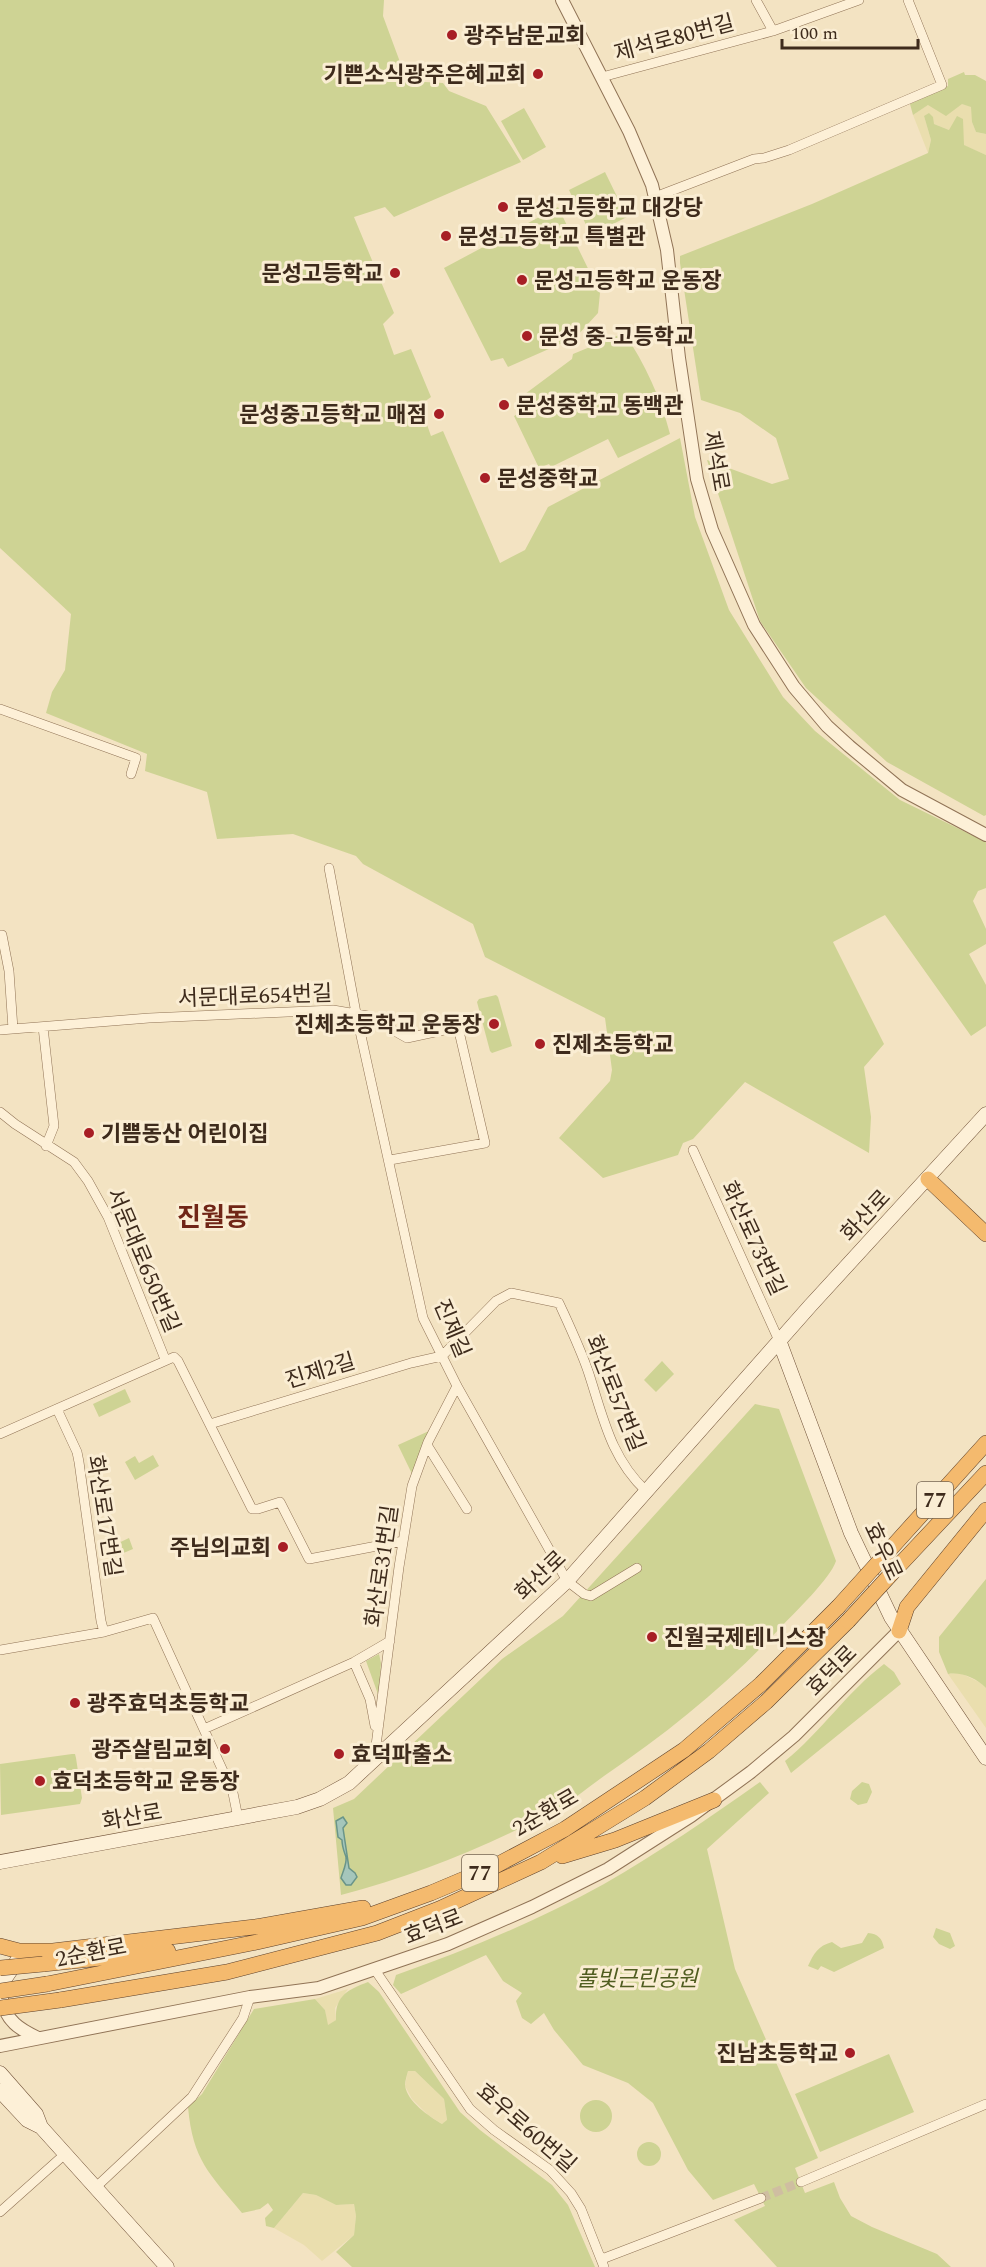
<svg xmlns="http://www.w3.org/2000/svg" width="986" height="2267" viewBox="0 0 986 2267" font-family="Spectral,'Noto Sans KR',serif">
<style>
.farmland{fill:#eadeae}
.green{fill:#ced394;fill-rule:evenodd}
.water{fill:#a5c6bb;stroke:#6a9589;stroke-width:1.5}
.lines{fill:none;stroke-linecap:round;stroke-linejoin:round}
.minor-tunnel{stroke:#cfbea1;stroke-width:9;stroke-dasharray:9 4.5;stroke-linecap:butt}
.minor-casing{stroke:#907356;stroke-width:10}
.tertiary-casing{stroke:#907356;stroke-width:14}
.secondary-casing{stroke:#725339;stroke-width:15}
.trunk-casing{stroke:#5d402b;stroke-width:16}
.minor{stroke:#fdf0d7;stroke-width:9}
.tertiary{stroke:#fdf0d7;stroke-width:12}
.secondary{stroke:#fdf0d7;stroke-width:14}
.trunk{stroke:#f4ba6e;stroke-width:15}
.trunk-bridge-casing{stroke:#5d402b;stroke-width:16;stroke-linecap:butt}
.trunk-bridge{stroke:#f4ba6e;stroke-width:15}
.poi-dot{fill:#a71e25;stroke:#faedd3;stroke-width:2}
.labels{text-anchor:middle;stroke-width:6;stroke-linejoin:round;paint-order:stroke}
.shield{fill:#faedd3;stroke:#766553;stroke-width:1.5}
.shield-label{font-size:21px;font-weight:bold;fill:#3e2b1c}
.poi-label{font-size:22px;font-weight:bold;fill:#3e2b1c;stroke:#faedd3;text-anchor:start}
.street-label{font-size:22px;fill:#3e2b1c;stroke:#faedd3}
.park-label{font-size:22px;font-style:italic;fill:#505d20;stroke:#faedd3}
.quarter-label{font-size:26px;font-weight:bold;fill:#702516;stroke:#faedd3}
</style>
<rect width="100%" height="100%" fill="#f3e3c2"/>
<path class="farmland" d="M963,104L972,107V122L976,132L986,134V155L963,145L949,130L934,124L924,116L931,140L928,153L913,115L928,105Z
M960,1673L981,1683L986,1688V1728L948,1674Z
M348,1989L335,2008L336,2020L327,2026L325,2010L315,1999Z
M408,2070L415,2071L444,2099L447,2121L442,2124L428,2115L412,2099L405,2086Z
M303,2193L316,2195L336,2205L354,2204L356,2216L354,2235L322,2261L304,2245L274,2228Z"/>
<path class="green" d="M0,0H384L383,16L407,81L443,83L449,91L486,106L521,162L394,217L385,207L354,217L394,313L383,324L394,355L411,349L431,397L420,405L431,436L443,431L500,563L525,550L548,507L680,438L695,517L729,610L783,697L815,731L900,800L986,842V888L978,891L973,901L986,929V944L969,954L986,985V1026L971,1036L885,915L833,942L884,1044L864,1067L871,1117L869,1153L745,1082L693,1139L683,1143L678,1155L603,1178L559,1138L610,1081L612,1070L605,1018L485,957L473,924L363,864L356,856L293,834L217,839L207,792L145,771L147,754L46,713L52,692L65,670L71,614L0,548Z
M964,72L965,75H975L986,81V134L976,132L972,122L971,107L962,104L946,116L928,105L913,115L910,104L948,86V79Z
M524,108L546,147L523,160L501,121Z
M929,113L933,117L934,124L949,130L957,116L963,119L964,145L986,155V815L984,816L887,762L806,688L760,621L707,460L772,484L789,479L776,438L740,413L701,400L680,263V256L812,204L928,153L931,140L924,116Z
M605,172L627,217L591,235L569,190Z
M558,207L600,293L598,313L576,337L508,367L503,358L491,361L444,268Z
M624,333C645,363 661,399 670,434L618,458L608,439L551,467L549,464L539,468L514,416L531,407L525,394L572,359L573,354Z
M496,995L498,997L512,1046L492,1053L490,1051L477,1002L479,999Z
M662,1361L674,1374L656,1392L644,1380Z
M125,1389L131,1402L99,1417L93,1404Z
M755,1404L779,1409L836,1561C830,1579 795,1612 781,1627C728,1684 669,1732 604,1776C586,1789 568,1804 548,1814C481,1849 413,1876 341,1895L333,1808L354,1799L502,1659L563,1616Z
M429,1431L413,1476L398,1445Z
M153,1455L159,1466L135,1480L125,1462L135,1456L139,1463Z
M129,1538L133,1549L114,1557L110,1547Z
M986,1579V1688C976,1678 962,1672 948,1674L939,1652V1637Z
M379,1654L381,1663L379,1697L366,1661Z
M884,1664L894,1672L901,1684L791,1773L785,1761C821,1732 847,1692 884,1664Z
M72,1754H75L76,1758L82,1798L80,1804L1,1815L0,1764Z
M760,1782L769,1793L707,1849L735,1969L818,2158L795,2168L805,2193L834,2182L840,2198L851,2216L872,2227L937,2254L951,2267H777L734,2220L765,2206L754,2184L713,2200L688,2170L653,2103L628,2083L583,2065L554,2030L544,2013L531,2024L522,2018L516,2001L522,1993L503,1981L486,1955L401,1994L393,1985L396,1975C467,1950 537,1921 604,1884C658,1853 709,1818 760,1782Z
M862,1782L869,1784L872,1792L867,1803L858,1805L850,1799L852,1791Z
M936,1928L950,1933L955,1946L950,1949L939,1944L933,1937Z
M868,1933C878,1934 882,1938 884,1948L834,1972L821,1966L818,1970L808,1966C814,1953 818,1946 832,1942L841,1948L862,1943Z
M368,1982L379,1992L460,2112L480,2130L552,2185L568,2205L595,2267H352L336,2252L354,2235L356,2216L354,2204L336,2205L316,2195L303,2193L274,2228L266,2226L265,2218L273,2210L268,2203L260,2209L242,2213C209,2173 193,2161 188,2107L202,2094L254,2009L315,1999L325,2010L328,2025L336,2020C335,1996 347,1990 368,1982ZM408,2071H415L444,2099L447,2120L442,2124C429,2116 407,2102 405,2085C405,2081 407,2075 408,2071Z
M889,2054L914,2112L820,2152L795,2094Z
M580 2116a16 16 0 1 1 32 0a16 16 0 1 1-32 0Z
M637 2154a12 12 0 1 1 24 0a12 12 0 1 1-24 0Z"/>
<path class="water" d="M343,1817L347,1823L343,1828L349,1868L355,1873L357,1877L351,1885H346L341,1878C343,1871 347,1864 346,1857C344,1851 342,1847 342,1840L338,1837L336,1821Z"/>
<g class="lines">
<path class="minor-tunnel" d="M761,2198L801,2182"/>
<defs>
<path id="minor" d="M756,0L773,31
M602,77L773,31L859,0
M655,197L754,159L764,158L789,150L942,85L908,0
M0,709L136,758L131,774
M329,868L356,1013L423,1318L457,1386L567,1581L584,1594L591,1596L637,1568
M0,935H2L9,971L13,1029
M43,1027L54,1126L46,1146
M0,1030L149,1018L333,1010L368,1016L407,1038L458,1027L485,1143L390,1160
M0,1112L15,1124L74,1162L88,1181L108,1217L165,1359
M693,1150L780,1343
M57,1409L77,1452L79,1462L101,1621L104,1632
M210,1424L411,1363L442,1356L496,1301L511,1293L559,1303C569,1325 580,1348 588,1371C603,1416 610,1457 646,1491
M0,1434L174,1357L178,1361L252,1509H258L280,1502L309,1559L403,1541
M427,1445L467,1509
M0,1650L104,1632L153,1618L233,1793L238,1818
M354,1662L370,1699L375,1726
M204,1729L354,1662L390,1641
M374,1761L399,1567L412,1486L428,1442L457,1386
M375,1970L470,2109L494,2130L550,2170L571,2193L581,2209L604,2267
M801,2182L986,2104
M95,2188L192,2097L243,2018L250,1997
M0,2212L65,2154
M602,2259L761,2198"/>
<path id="tertiary" d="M562,0L629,131L652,185L667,250L679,358L697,479L712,530L754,625L794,687L827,726L849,746L902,790L986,835
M2,1999C6,2021 19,2029 38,2038
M0,2046L250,1997L319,1988L448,1944L532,1907L608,1869L691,1816L751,1772L794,1736L899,1631"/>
<path id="secondary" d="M780,1343L851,1533L891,1617L986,1758
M0,1862L297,1807L320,1799L349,1783L567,1581L810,1306L986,1114
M0,1986L17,1961
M0,2073L36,2114L41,2127L167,2267
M0,2091L27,2120L41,2127"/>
<path id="trunk" d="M928,1179L986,1234
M884,1556L986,1443
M893,1572L986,1473
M899,1631L907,1607L986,1510
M562,1856L615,1840L714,1800
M0,1946L19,1951H53L262,1926L363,1908
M43,1964L168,1951
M47,1984L257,1942L362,1918L431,1893L495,1866L565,1829L684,1750L761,1684L838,1607
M60,2000L227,1972L377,1933L439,1909L541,1862L645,1798L709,1751L766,1702L848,1621"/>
</defs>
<use href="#minor" class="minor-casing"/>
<use href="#tertiary" class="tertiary-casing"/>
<use href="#secondary" class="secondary-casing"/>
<use href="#trunk" class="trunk-casing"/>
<use href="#minor" class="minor"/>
<use href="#tertiary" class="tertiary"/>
<use href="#secondary" class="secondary"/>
<use href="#trunk" class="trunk"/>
<defs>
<path id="trunk-bridge" d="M838,1607L884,1556
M848,1621L893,1572
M0,1968L43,1964
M0,1991L47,1984
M0,2008L60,2000"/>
</defs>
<use href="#trunk-bridge" class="trunk-bridge-casing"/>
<use href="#trunk-bridge" class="trunk-bridge"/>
</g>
<g class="poi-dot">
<circle cx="452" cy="35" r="6"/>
<circle cx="538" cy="74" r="6"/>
<circle cx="503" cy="207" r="6"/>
<circle cx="446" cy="236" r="6"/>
<circle cx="395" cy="273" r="6"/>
<circle cx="522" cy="280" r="6"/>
<circle cx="527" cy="336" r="6"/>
<circle cx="504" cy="405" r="6"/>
<circle cx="439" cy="414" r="6"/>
<circle cx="485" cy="478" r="6"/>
<circle cx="494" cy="1024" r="6"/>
<circle cx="540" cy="1044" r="6"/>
<circle cx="89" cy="1133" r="6"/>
<circle cx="283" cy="1547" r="6"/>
<circle cx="652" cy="1637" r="6"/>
<circle cx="75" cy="1703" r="6"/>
<circle cx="225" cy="1749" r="6"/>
<circle cx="339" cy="1754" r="6"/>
<circle cx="40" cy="1781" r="6"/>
<circle cx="850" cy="2053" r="6"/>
</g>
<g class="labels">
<g class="shield">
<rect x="917" y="1482" width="36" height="36" rx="4.5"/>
<rect x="462" y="1855" width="36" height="36" rx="4.5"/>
</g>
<g class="shield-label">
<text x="935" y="1507">77</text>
<text x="480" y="1880">77</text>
</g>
<g class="poi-label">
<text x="464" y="43">광주남문교회</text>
<text x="526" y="82" text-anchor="end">기쁜소식광주은혜교회</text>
<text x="515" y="215">문성고등학교 대강당</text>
<text x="458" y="244">문성고등학교 특별관</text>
<text x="383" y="281" text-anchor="end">문성고등학교</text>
<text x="534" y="288">문성고등학교 운동장</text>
<text x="539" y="344">문성 중-고등학교</text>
<text x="516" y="413">문성중학교 동백관</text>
<text x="427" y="422" text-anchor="end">문성중고등학교 매점</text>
<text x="497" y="486">문성중학교</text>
<text x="482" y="1032" text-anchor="end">진체초등학교 운동장</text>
<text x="552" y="1052">진제초등학교</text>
<text x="101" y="1141">기쁨동산 어린이집</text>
<text x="271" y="1555" text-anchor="end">주님의교회</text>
<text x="664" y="1645">진월국제테니스장</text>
<text x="87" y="1711">광주효덕초등학교</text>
<text x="213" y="1757" text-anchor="end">광주살림교회</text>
<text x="351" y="1762">효덕파출소</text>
<text x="52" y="1789">효덕초등학교 운동장</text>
<text x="838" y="2061" text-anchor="end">진남초등학교</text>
</g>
<g class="street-label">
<text transform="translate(674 37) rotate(-15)" y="8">제석로80번길</text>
<text transform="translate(717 461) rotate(80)" y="8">제석로</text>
<text transform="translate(255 995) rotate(-2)" y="8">서문대로654번길</text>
<text transform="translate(865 1215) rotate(-47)" y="8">화산로</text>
<text transform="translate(754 1238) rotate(65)" y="8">화산로73번길</text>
<text transform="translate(144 1260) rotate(67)" y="8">서문대로650번길</text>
<text transform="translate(453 1328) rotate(67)" y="8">진제길</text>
<text transform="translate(320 1370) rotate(-17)" y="8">진제2길</text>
<text transform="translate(616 1393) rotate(68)" y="8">화산로57번길</text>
<text transform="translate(105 1516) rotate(81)" y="8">화산로17번길</text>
<text transform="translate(884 1551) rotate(65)" y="8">효우로</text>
<text transform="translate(381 1566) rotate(-82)" y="8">화산로31번길</text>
<text transform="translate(540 1575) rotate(-44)" y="8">화산로</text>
<text transform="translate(831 1670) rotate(-45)" y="8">효덕로</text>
<text transform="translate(545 1812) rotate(-30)" y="8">2순환로</text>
<text transform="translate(132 1816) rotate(-10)" y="8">화산로</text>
<text transform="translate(433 1926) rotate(-21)" y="8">효덕로</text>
<text transform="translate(91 1952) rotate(-11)" y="8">2순환로</text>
<text transform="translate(527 2127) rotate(41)" y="8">효우로60번길</text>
</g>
<g class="park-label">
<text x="637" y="1986">풀빛근린공원</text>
</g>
<g class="quarter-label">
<text x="213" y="1226">진월동</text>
</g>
</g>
<path d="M782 39v9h136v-9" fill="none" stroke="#3e2b1c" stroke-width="3"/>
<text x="791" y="39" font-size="18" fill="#3e2b1c" stroke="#faedd3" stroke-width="4.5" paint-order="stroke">100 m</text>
</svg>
